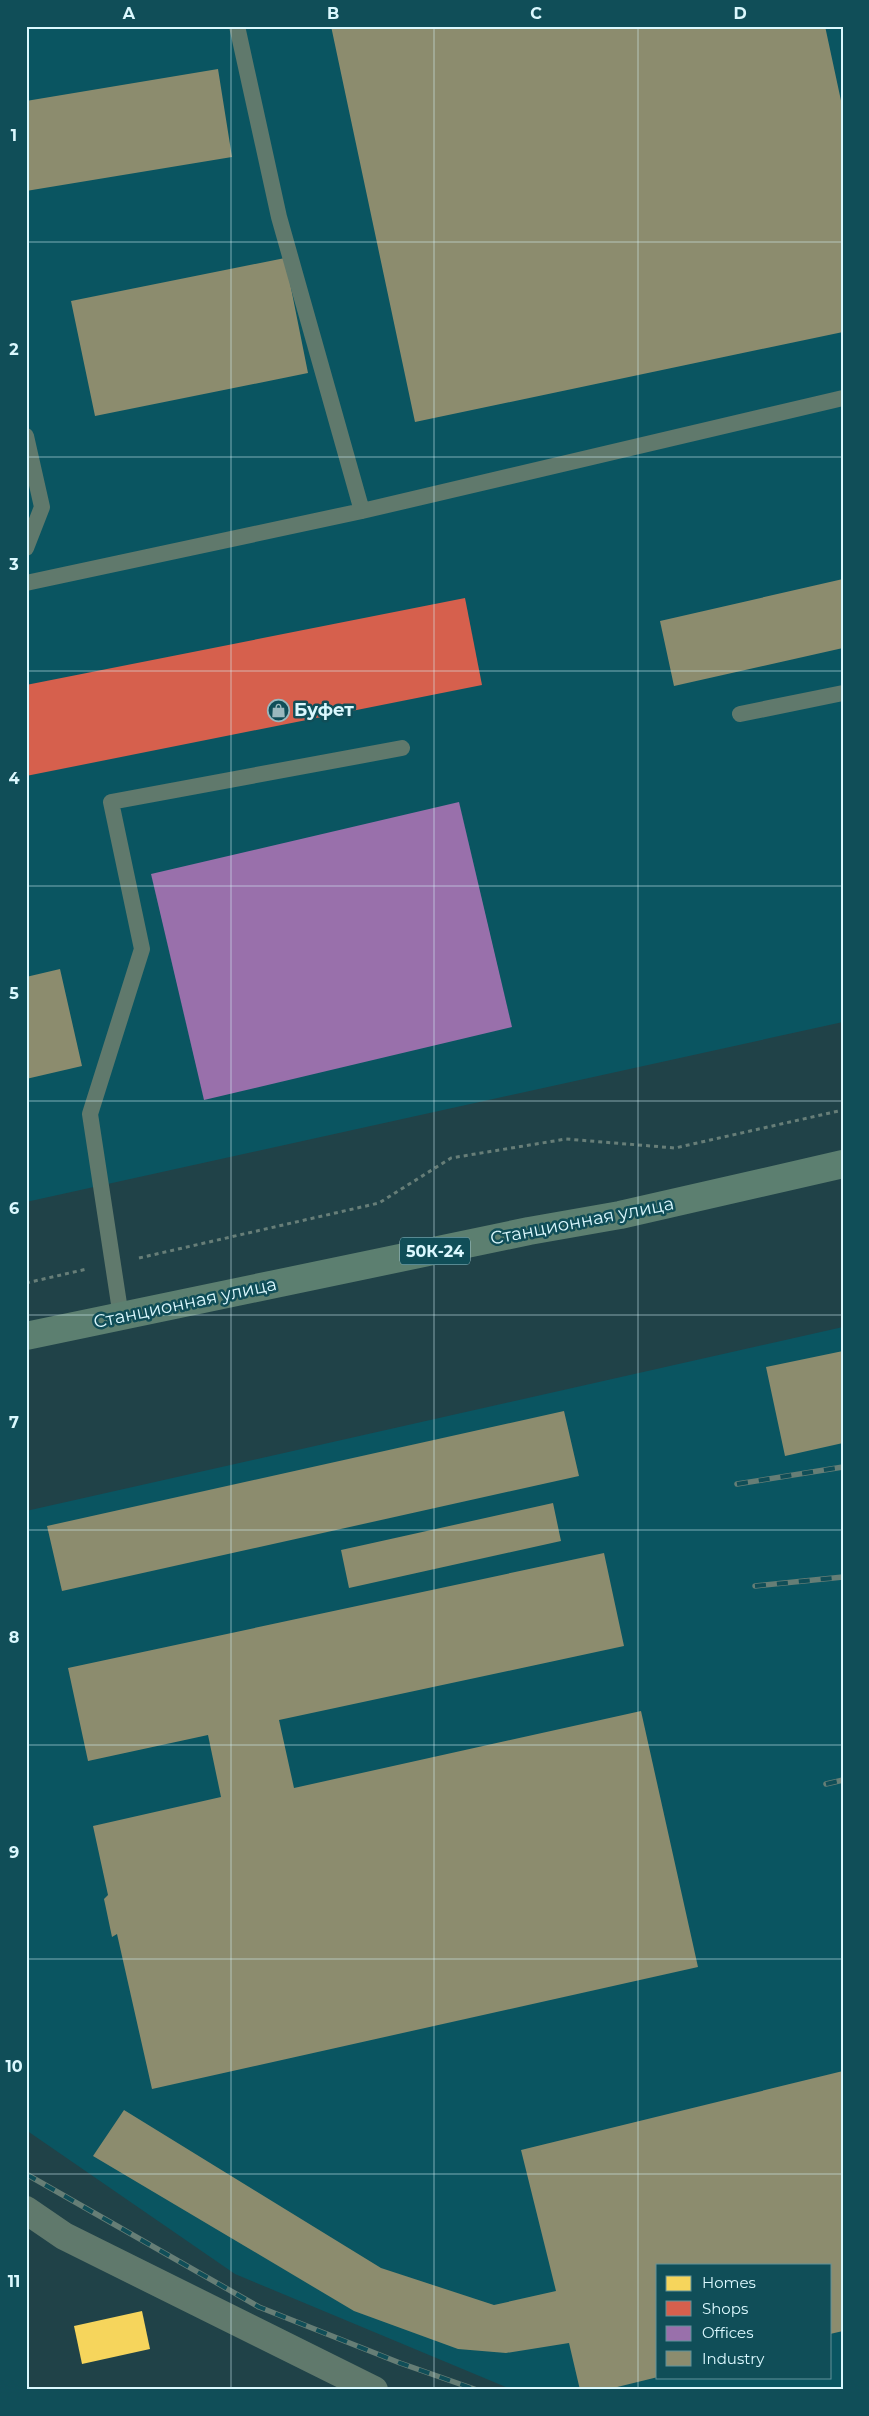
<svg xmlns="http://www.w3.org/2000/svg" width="869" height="2416" viewBox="0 0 869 2416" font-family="Montserrat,sans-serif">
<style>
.built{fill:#0a5561;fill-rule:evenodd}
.homes{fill:#f6d55c}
.shops{fill:#d6604d}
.offices{fill:#9970ab}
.industry{fill:#8c8c6e}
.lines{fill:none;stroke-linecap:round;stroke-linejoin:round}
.path{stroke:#677e78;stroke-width:3;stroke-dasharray:4 4;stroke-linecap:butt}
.service{stroke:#60796c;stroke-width:16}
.minor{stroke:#60796c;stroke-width:28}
.primary{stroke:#5c7f70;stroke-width:28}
.rail-casing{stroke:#667e76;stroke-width:5.5}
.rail{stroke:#104e58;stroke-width:4;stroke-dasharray:11;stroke-linecap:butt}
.grid{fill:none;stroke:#dbf8fe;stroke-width:1;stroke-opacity:0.55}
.labels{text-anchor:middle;stroke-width:5;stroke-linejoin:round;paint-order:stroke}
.shield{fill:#104e58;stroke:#9ec5cc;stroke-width:1}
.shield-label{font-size:16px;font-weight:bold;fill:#dbf8fe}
.poi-label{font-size:18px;font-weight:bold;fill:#dbf8fe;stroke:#104e58;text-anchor:start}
.street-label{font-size:18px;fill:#dbf8fe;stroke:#104e58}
.neatline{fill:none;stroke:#dbf8fe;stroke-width:2}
.grid-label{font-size:16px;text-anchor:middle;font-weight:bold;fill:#dbf8fe}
</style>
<rect width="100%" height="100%" fill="#204248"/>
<path class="built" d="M26,26H843V1022L26,1202Z
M843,1327V2390H513L235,2274L26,2130V1511ZM658,2265H830V2377H658Z"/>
<path class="homes" d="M142,2311L150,2349L82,2364L74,2326Z"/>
<path class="shops" d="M465,598L482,685L26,776V685Z"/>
<path class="offices" d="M459,802L512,1027L204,1100L151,874Z"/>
<path class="industry" d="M331,26H825L843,110V332L415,422Z
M218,69L232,157L26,191V101Z
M285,258L308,373L95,416L71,301Z
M843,579V648L674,686L660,621Z
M60,969L82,1066L26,1079V977Z
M843,1351V1443L785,1456L766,1367Z
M564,1411L579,1476L62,1591L47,1526Z
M553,1503L561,1541L349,1588L341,1550Z
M604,1553L624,1646L279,1720L294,1788L641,1711L698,1967L152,2089L117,1934L112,1937L104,1899L108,1895L93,1826L221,1797L208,1735L88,1761L68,1668Z
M843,2071V2331L830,2334V2265H658V2377L605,2390H580L569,2343L506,2353L458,2349L354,2311L93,2156L124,2110L381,2268L494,2305L556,2291L521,2150Z"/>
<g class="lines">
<path class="path" d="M139,1258L379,1203L451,1158L566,1139L675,1148L843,1110
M26,1283L87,1269"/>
<path class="service" d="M237,26L279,217L362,511
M26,436L42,507L26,548
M26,583L362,511L843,398
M740,714L843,693
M121,1317L90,1114L142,949L111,802L402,748"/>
<path class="minor" d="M26,2210L64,2236L374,2390"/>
<path class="primary" d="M26,1336L529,1231L620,1215L843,1164"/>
<defs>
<path id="rail" d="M737,1484L843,1467
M755,1586L843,1577
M826,1784L843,1780
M26,2174L259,2307L400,2363L477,2390"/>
</defs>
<use href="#rail" class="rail-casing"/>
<use href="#rail" class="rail"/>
</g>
<path class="grid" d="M231,26V2390M434,26V2390M638,26V2390M26,242H843M26,457H843M26,671H843M26,886H843M26,1101H843M26,1315H843M26,1530H843M26,1745H843M26,1959H843M26,2174H843"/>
<defs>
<symbol id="shop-ring" viewBox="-11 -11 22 22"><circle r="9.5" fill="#104e58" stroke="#9ab8be" stroke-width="1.5"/><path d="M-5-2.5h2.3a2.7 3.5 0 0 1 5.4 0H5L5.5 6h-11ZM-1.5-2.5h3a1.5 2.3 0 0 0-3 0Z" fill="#9ab8be"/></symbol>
</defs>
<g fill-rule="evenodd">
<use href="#shop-ring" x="266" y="698" width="25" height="25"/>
</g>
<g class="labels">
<rect class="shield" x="400" y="1237.5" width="70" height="27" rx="4"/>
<g class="shield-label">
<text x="435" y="1257">50К-24</text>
</g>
<g class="poi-label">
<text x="294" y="716">Буфет</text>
</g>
<g class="street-label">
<text transform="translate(582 1221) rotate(-11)" y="6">Станционная улица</text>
<text transform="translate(185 1303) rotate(-12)" y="6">Станционная улица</text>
</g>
</g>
<rect width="869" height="2416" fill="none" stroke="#104e58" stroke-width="55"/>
<rect x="656" y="2264" width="175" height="115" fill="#104e58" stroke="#61929a"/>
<rect x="666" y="2276" width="25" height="15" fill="#f6d55c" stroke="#61929a"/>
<text x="702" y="2288" font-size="15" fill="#dbf8fe">Homes</text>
<rect x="666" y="2301" width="25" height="15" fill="#d6604d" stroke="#61929a"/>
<text x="702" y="2314" font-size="15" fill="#dbf8fe">Shops</text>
<rect x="666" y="2326" width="25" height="15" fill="#9970ab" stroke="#61929a"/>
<text x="702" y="2338" font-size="15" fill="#dbf8fe">Offices</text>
<rect x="666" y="2351" width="25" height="15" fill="#8c8c6e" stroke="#61929a"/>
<text x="702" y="2364" font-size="15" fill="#dbf8fe">Industry</text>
<rect x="28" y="28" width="814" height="2360" class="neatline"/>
<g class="grid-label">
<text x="129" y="19">A</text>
<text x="333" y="19">B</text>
<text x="536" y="19">C</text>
<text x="740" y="19">D</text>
<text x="14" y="141">1</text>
<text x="14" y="355">2</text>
<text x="14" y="570">3</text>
<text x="14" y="784">4</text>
<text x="14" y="999">5</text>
<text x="14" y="1214">6</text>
<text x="14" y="1428">7</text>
<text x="14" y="1643">8</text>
<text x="14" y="1858">9</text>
<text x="14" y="2072">10</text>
<text x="14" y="2287">11</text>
</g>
</svg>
